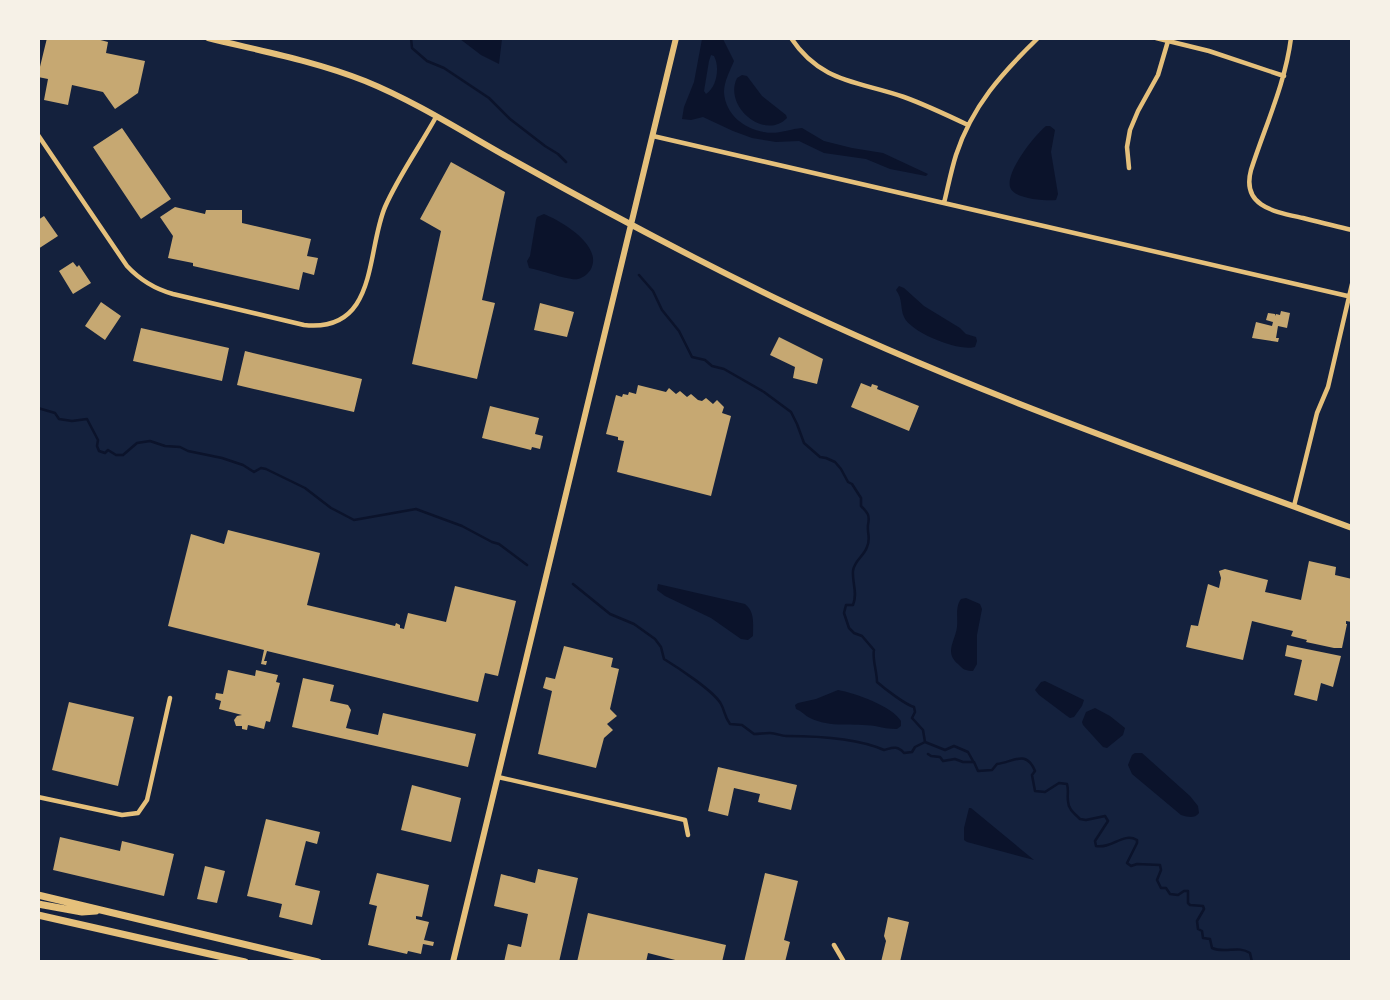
<svg xmlns="http://www.w3.org/2000/svg" width="1390" height="1000" viewBox="0 0 1390 1000" font-family="Ubuntu,sans-serif">
<style>
.water{fill:#0b132b;fill-rule:evenodd}
.lines{fill:none;stroke-linecap:round;stroke-linejoin:round}
.stream{stroke:#0b132b;stroke-width:2.5}
.building{fill:#c6a872}
.minor{stroke:#e5c07b;stroke-width:4.5}
.tertiary{stroke:#e5c07b;stroke-width:6}
.primary{stroke:#e5c07b;stroke-width:7}
</style>
<rect width="100%" height="100%" fill="#14213d"/>
<path class="water" d="M460,39H502L499,64L481,55Z
M702,39H723L734,61C730,71 724,81 724,92C725,114 744,129 764,132C777,135 789,129 802,128L824,141L852,148L883,153L928,174L926,176L890,169L866,159L824,153L799,141L776,142L752,138L733,131L703,117L691,120L682,119L684,107L694,82ZM711,55L714,56C720,67 717,87 706,94L704,91L709,61Z
M742,75L747,76L762,96L786,115L787,118C765,141 723,107 737,78Z
M1046,126H1050L1055,130L1051,152L1058,194L1056,200C1046,201 1013,199 1010,187C1006,171 1034,136 1046,126Z
M544,214C561,221 603,245 591,269C589,273 583,278 578,279C569,281 541,270 529,268L527,261L530,256L536,220L537,217Z
M899,286L904,288L924,306L960,328L966,334L976,337L977,341L975,347C960,352 911,333 904,317C900,308 903,299 896,290Z
M658,584L745,604C755,612 753,623 753,636L748,640L741,639L711,618L665,596L657,590Z
M966,598L980,604L982,609L977,635V664L973,671C965,671 963,669 958,664C944,652 955,642 957,627C958,617 955,607 961,599Z
M1045,681L1084,700L1082,706L1074,717L1070,718L1067,716L1039,695L1035,690L1041,682Z
M838,690C855,693 892,706 901,721V726L897,729C889,729 883,728 875,726C854,723 830,728 810,718C805,716 802,711 796,709L795,705L798,703L816,699Z
M1095,708L1110,716L1125,728L1123,735L1107,748L1103,747L1083,725L1082,722L1086,712Z
M1135,753H1142L1190,796L1198,806L1199,813C1194,819 1188,817 1181,815L1132,774L1128,765L1132,755Z
M969,808H971L1034,860L967,842L964,840V828Z"/>
<g class="lines">
<path class="stream" d="M411,38L412,48L427,61L444,68L489,98L510,119L545,146L558,154L566,162
M639,275L653,291L662,310L679,331L692,357L705,360L712,366L724,369L764,392L791,412L797,424L804,443L820,457L826,458L835,462L841,469L848,482L852,484L861,498V506C868,513 870,515 868,525C867,534 871,538 867,547C864,556 854,561 853,571C852,583 858,593 853,605H846L844,613L849,628L854,633L862,636L874,650C872,658 877,672 877,682C885,689 906,705 914,707L915,712L912,718L923,730L925,742
M38,408L55,413L59,419L72,421L87,419L98,440L97,446L99,451L105,453L108,450L116,455H123L137,443L150,441L165,446L180,447L188,451L222,458L243,465L254,472L261,468L266,469L305,488L331,508L354,520L416,509L462,526L492,542L499,544L527,565
M573,584L610,614L634,624L655,639L661,647L664,659C677,667 714,691 721,704C725,711 724,716 730,724L742,725L754,734C759,734 765,733 770,733C776,733 781,736 786,736C815,736 857,738 884,750C892,748 897,745 904,753L912,752L915,747L925,742
M925,742L945,750L954,746L968,752L973,761
M928,754L931,756L940,757L943,761L955,759L963,762H974L978,771L992,770L997,764C1014,762 1026,749 1035,771L1032,775L1035,791L1045,792L1059,783L1067,784C1069,791 1067,794 1068,801C1068,809 1075,814 1080,819L1086,820L1105,816L1108,821L1095,841L1096,846C1112,849 1123,832 1137,840V843L1127,863L1131,866L1137,864L1160,865L1161,870L1157,880L1161,888H1166L1170,894L1178,895L1184,891H1188V903L1190,905L1203,906L1204,909L1197,921L1198,929L1202,931L1203,938L1210,939L1212,948C1225,954 1238,945 1250,953L1252,962"/>
</g>
<path class="building" d="M47,38H93L108,42L106,53L145,61L138,93L115,109L103,92L72,85L68,105L44,100L48,79L38,77V75Z
M122,128L171,199L141,219L93,147Z
M451,162L505,192L482,300L495,303L477,379L412,364L441,231L420,219Z
M175,207L205,214L206,210H242V223L311,239L307,256L318,258L314,275L303,272L299,290L193,266V263L168,258L173,236L160,217Z
M44,216L58,236L38,249V220Z
M73,262L77,267L79,265L91,283L73,294L59,271Z
M101,302L121,316L105,340L85,326Z
M540,303L574,312L567,337L534,330Z
M1281,311L1290,313L1287,328L1278,326L1276,338H1279L1278,342L1252,338L1256,322L1272,326L1273,322L1266,320L1268,313L1275,314V316L1276,314L1280,315Z
M141,328L229,348L222,381L133,361Z
M779,337L823,359L817,384L793,378L795,367L770,355Z
M245,351L362,379L354,412L237,385Z
M861,383L871,387L872,384L878,386L877,389L919,406L909,431L851,407Z
M638,385L666,392L669,388L676,394L680,391L687,397L691,394L698,400L702,401L706,398L713,404L717,400L724,407L722,413L731,416L711,496L617,472L624,441L618,440V437L606,434L616,395L622,397L623,394L628,395L629,392L636,394Z
M490,406L539,418L535,434L543,436L540,449L532,447L531,450L482,438Z
M228,530L320,553L307,605L395,626L396,623L400,625V628L404,629L408,613L446,622L455,586L516,601L498,676L485,673L478,702L267,651L264,661H267L266,665L261,664L264,650L168,626L191,534L224,544Z
M1309,561L1336,567L1335,575L1352,579V622L1346,621V624H1347L1342,648H1334L1306,642L1307,640L1291,636L1293,631L1252,621L1243,660L1186,647L1191,625L1198,626L1208,584L1219,588L1221,578L1219,571L1225,569L1268,580L1265,592L1301,600Z
M1287,645L1341,656L1333,687L1321,683L1317,701L1294,695L1302,660L1285,656Z
M564,646L613,658L611,667L619,669L610,709L617,716L607,724L613,730L604,738L596,768L538,754L552,691L543,688L546,677L555,679Z
M228,670L255,676L256,670L278,675L276,682L280,683L270,722L266,721L264,729L248,725L247,730L242,729V726H236L234,720L237,716L242,715L219,709L221,701L215,699L216,693L223,694Z
M303,678L334,685L330,701L348,705L351,710L346,728L378,735L383,713L476,734L468,767L292,727Z
M69,702L134,717L118,786L52,770Z
M718,767L797,785L791,810L758,802L760,794L734,788L728,816L708,811Z
M412,785L461,798L451,842L401,830Z
M266,819L320,832L317,844L306,841L295,885L320,891L312,925L279,917L282,904L247,896Z
M60,837L120,851L122,841L174,854L164,896L53,870Z
M205,866L225,871L217,903L197,899Z
M538,869L578,878L559,962H504L508,944L521,947L528,914L494,906L501,874L535,883Z
M377,873L429,885L422,917L416,916V919L429,922L424,940L434,942L433,946L423,944L421,954L408,951L407,954L368,945L377,906L369,904Z
M765,873L798,881L784,940L790,942L785,962H744Z
M588,913L726,945L722,962H683L648,953L646,962H577Z
M888,917L909,922L900,962H881L886,941L884,936Z"/>
<g class="lines">
<path class="minor" d="M791,38C821,83 858,81 904,97C926,105 947,115 968,125
M1156,38L1209,51L1284,76
M1291,38C1285,85 1265,126 1251,170C1241,207 1276,212 1303,218C1319,222 1335,226 1352,230
M38,135L127,266C140,280 155,289 173,294L304,325C378,333 366,252 385,207C398,177 420,146 436,117
M653,136L1352,297
M1129,168L1127,147L1130,130L1138,111L1158,75L1168,41
M944,203C948,187 951,171 956,155C972,106 1002,73 1038,38
M1294,506L1317,413L1328,387L1352,284
M498,777L685,820L688,835
M38,797L122,815L138,813L147,800L170,698
M834,945L844,962"/>
<path class="tertiary" d="M208,38C261,51 315,61 365,81C419,103 469,136 520,164C604,211 689,256 775,298C961,388 1158,456 1352,528
M453,962L676,38"/>
<path class="primary" d="M38,895L318,962
M38,904L82,912L96,911
M38,915L245,962"/>
</g>
<rect width="1390" height="1000" fill="none" stroke="#f6f1e7" stroke-width="80"/>
</svg>
